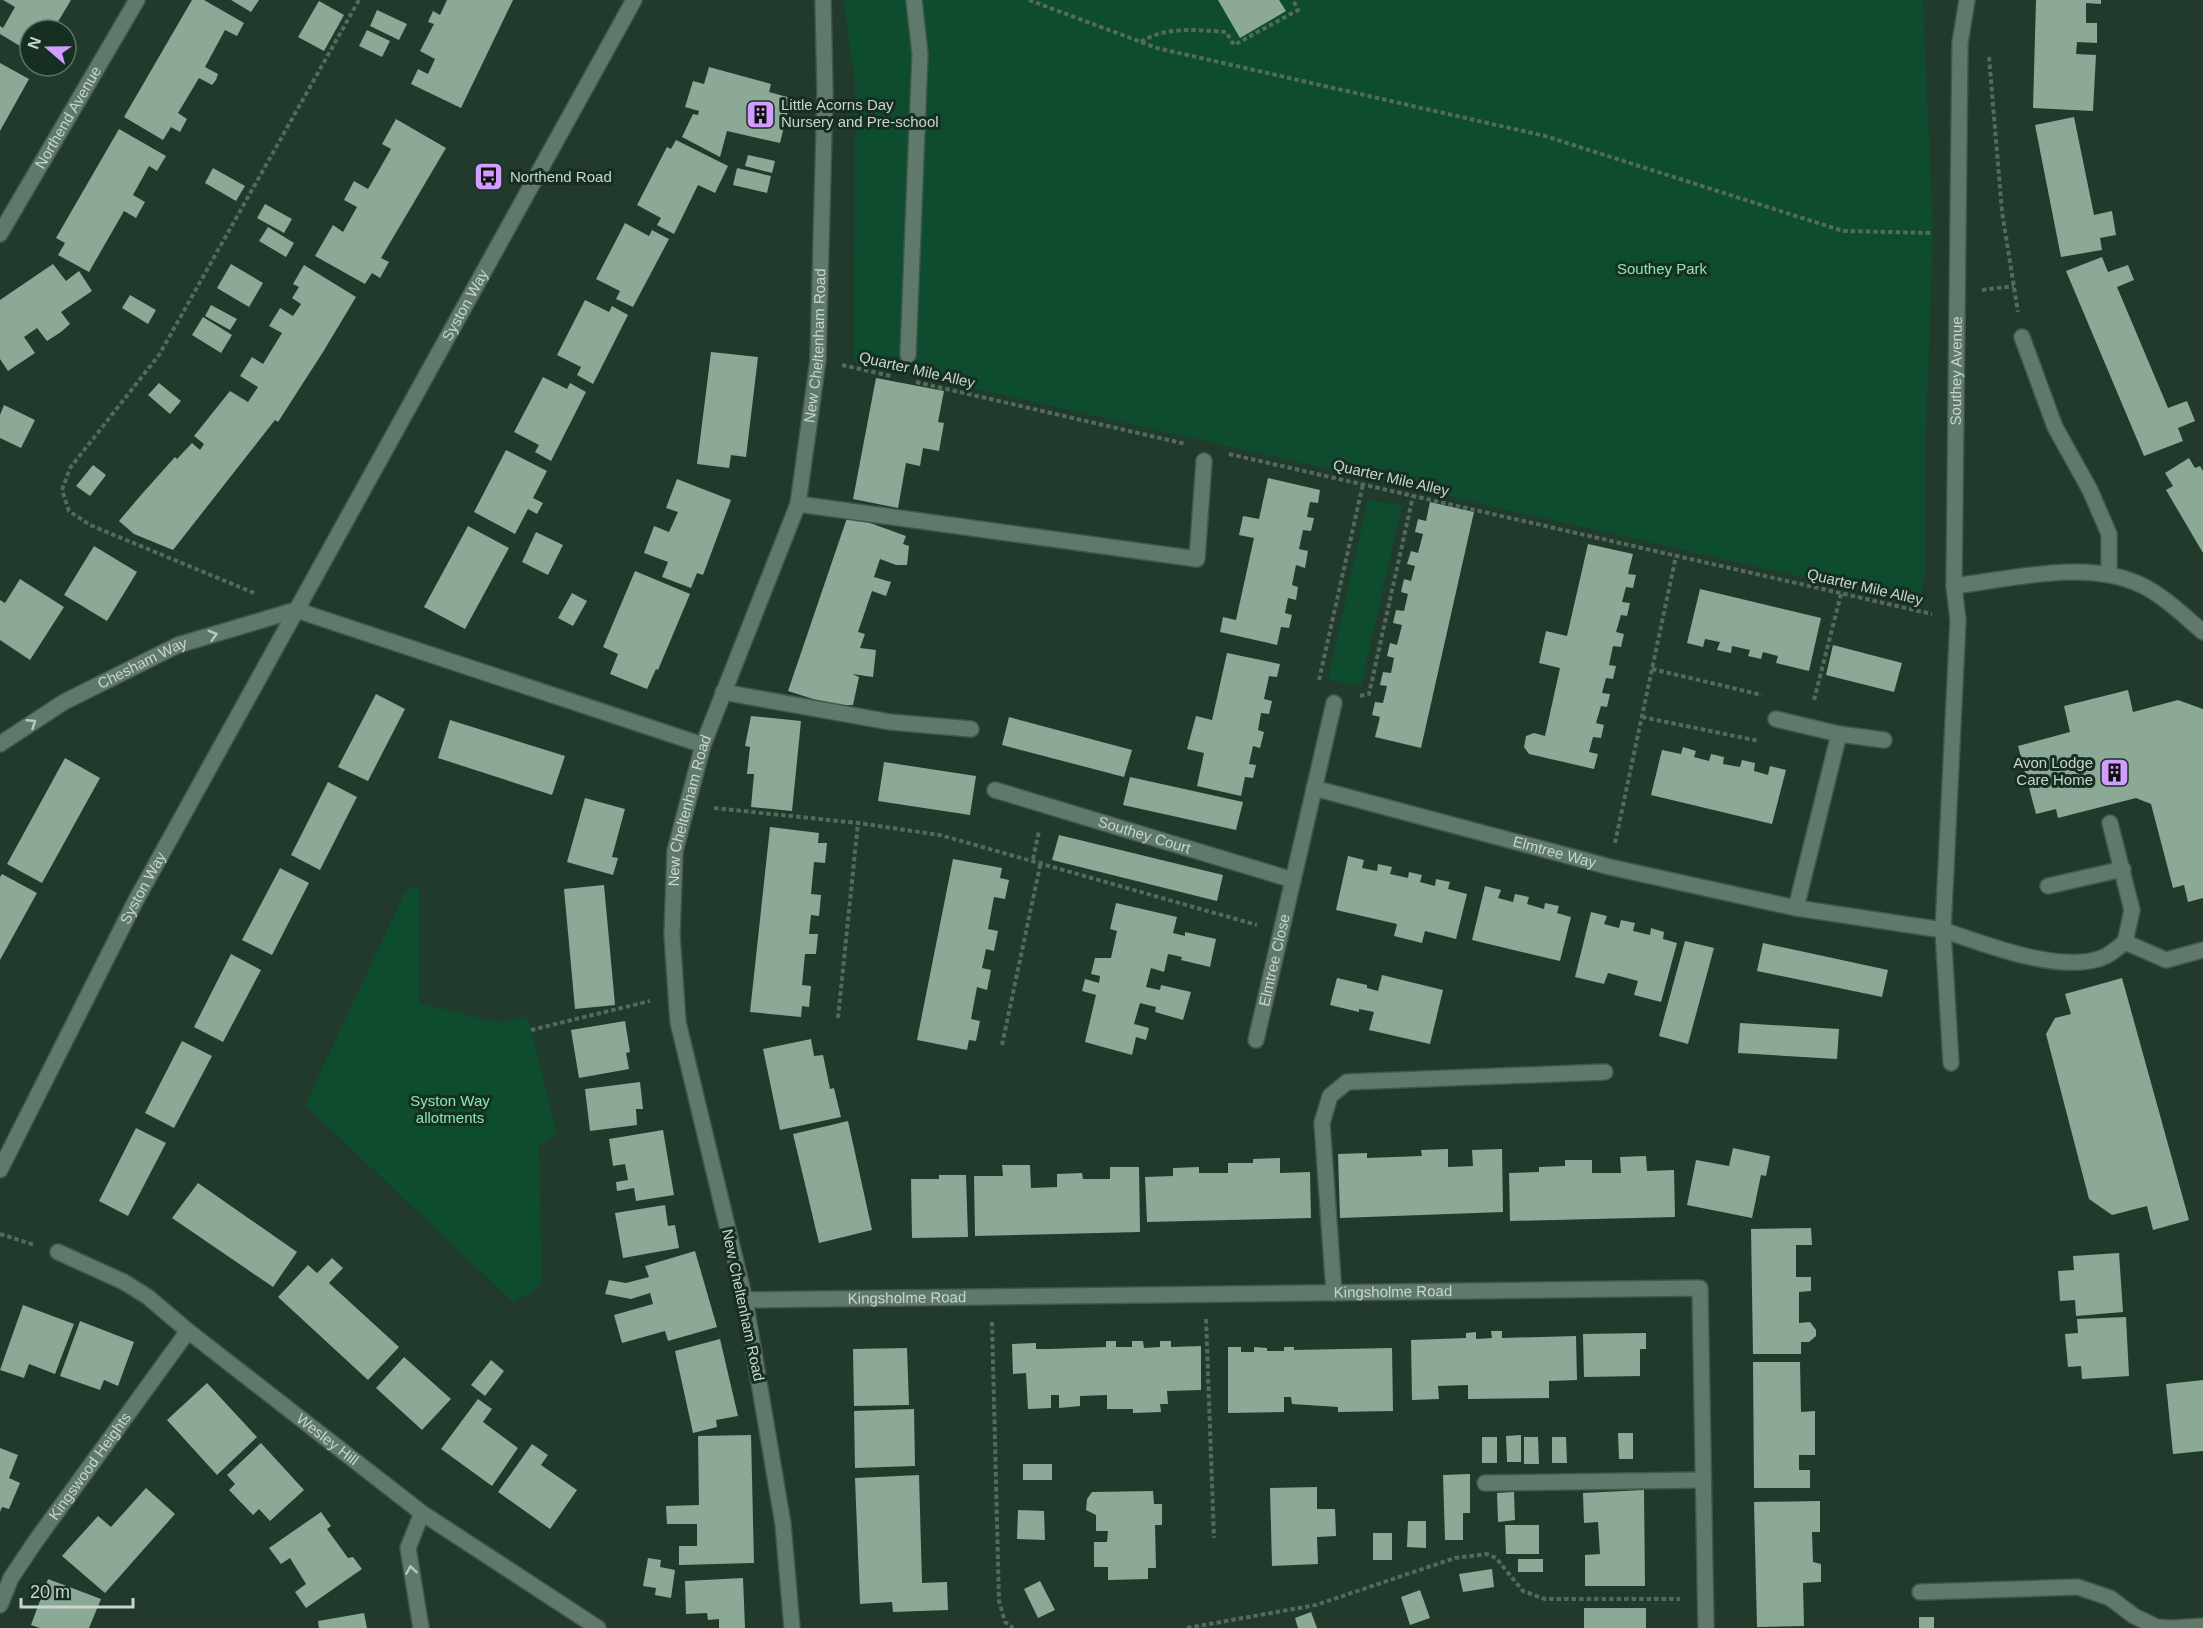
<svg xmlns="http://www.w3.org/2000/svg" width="2203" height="1628" viewBox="0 0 2203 1628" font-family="Helvetica,sans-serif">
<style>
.green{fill:#0d4c2f}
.building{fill:#8ca897}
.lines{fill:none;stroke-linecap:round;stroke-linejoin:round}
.service-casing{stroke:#42574c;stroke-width:18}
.minor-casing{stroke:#42574c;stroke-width:18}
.tertiary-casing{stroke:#42574c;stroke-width:18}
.path{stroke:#546a5d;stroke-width:4;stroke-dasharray:4.5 3;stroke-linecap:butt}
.service{stroke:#5f7a6a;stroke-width:15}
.minor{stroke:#5f7a6a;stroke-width:15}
.tertiary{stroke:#5f7a6a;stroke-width:15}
.oneway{stroke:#b8c8be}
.labels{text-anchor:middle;stroke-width:6;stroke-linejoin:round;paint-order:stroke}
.poi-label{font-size:15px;fill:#c8d6cd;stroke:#172f22;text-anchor:start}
.street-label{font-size:15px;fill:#c8d6cd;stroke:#172f22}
.park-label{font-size:15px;fill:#8ce6b3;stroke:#172f22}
</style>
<rect width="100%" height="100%" fill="#213a2c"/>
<path class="green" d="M843,0H1923L1933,233L1925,461L1926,568L1920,602L1828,583L854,361L855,82Z
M1368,499L1402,506L1361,686L1328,679Z
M419,886V1003L499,1023L528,1016L557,1134L539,1145L542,1285L513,1302L305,1105L406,890Z"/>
<path class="building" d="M3,0H71L53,30H30V52L0,34V26L3,28L15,7Z
M192,0H204L244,23L237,36L225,30L205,67L218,74L216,80L212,85L199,78L178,113L187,119L180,132L171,127L163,140L124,117Z
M231,0H259L251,12Z
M447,0H513L461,108L411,84L418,69L428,74L435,59L420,51L434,24L428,22L433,11L440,15Z
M1218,0H1279L1286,11L1240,38Z
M2036,0H2101V4L2086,3V23H2097V43L2077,42L2076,54L2096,55L2093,111L2033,108Z
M319,1L344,15L324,51L298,37Z
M377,10L407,24L399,40L370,26Z
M367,30L390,41L382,57L359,46Z
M0,63L29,79L0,131Z
M709,67L771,84L769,92L791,98L780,143L727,131L720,157L682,137L693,114L698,115L699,111L685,107L693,81L704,84Z
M2074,117L2094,215L2112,211L2116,235L2100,238L2102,250L2061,257L2035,125Z
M396,119L446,148L381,258L389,262L380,278L372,273L365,284L315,256L333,225L343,232L357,207L344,200L354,181L368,189L391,149L382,144Z
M119,129L166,156L157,171L149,166L133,195L145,202L136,218L124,211L89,272L58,255L65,243L56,238Z
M676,140L728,166L715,193L698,185L674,234L657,225L661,218L637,205L667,147L671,149Z
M748,155L775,161L772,173L745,166Z
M213,168L245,186L236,201L205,183Z
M737,168L771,176L767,193L733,185Z
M265,204L292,219L284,233L257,218Z
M625,223L649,236L652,230L669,239L633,307L616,299L620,291L596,279Z
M268,227L294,243L286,257L259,241Z
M2102,257L2108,272L2128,265L2134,280L2117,287L2168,408L2187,401L2195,421L2178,428L2183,441L2144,456L2066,271Z
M53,264L66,281L79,271L92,291L61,312L70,324L61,332L47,341L37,328L24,337L35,353L8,371L0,359V300Z
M231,264L263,283L249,307L217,288Z
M304,265L356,297L323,352L278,422L275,420L173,550L134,534L119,521L141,495L175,457L177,459L192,443L200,450L204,444L194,436L230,391L248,402L258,387L240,376L252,357L263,364L282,333L269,326L280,308L293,316L301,304L292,298L299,287L293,284Z
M130,295L156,310L148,324L122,308Z
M585,300L609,312L612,306L628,315L593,384L577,375L581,367L557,355Z
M211,305L237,319L230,330L205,316Z
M203,317L232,335L221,353L192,335Z
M711,352L758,357L746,457L731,455L729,468L697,464Z
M543,377L567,389L570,383L586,392L551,461L535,452L539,445L514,432Z
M876,378L944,391L938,422L944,423L939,451L923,448L920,466L906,463L898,508L853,499Z
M159,383L181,401L170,414L148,395Z
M4,405L35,420L21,448L0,438V415Z
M506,450L547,471L533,498L543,503L537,514L528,509L515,534L474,512Z
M2189,458L2195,468L2200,466L2203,471V553L2166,490L2173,486L2165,473Z
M93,465L106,475L90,496L76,486Z
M1268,478L1320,490L1318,503L1310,502L1307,517L1314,518L1311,531L1303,530L1299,549L1308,551L1305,568L1296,565L1292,585L1298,587L1296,600L1288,598L1285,613L1292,615L1289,628L1281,627L1277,645L1220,632L1223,617L1236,620L1254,538L1239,535L1243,516L1259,519Z
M677,479L731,500L703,575L697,573L691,588L662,577L668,562L644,553L654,526L669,532L678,512L666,508Z
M1430,502L1474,512L1421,748L1375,737L1380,717L1372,715L1375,702L1383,703L1387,686L1380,685L1383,672L1391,673L1394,658L1387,656L1390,643L1397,645L1402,625L1393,623L1396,610L1404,611L1408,594L1401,592L1404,579L1411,581L1415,566L1407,564L1411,551L1418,553L1423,534L1415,532L1418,519L1426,521Z
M848,515L906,536L903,544L909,546L907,565H896L880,559L874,577L891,582L886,596L872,591L858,632L865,634L860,648L876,650L873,677L852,674L859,677L853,705H832L788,691Z
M468,526L509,548L465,629L424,607Z
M536,532L563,545L548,575L522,562Z
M1588,544L1633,554L1628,574L1636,575L1633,588L1626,587L1622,602L1630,603L1627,616L1621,615L1616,632L1624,634L1621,647L1613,646L1609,665L1616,666L1613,679L1606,678L1602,693L1610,694L1607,707L1601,706L1596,723L1604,725L1601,738L1593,737L1589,752L1598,754L1594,769L1529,754L1524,747L1526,736L1534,733L1545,736L1560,668L1539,663L1546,631L1567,636Z
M94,546L137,572L107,621L64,595Z
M635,571L690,594L658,670L656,669L647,689L610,674L618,654L603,647Z
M20,579L64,607L30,660L0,640V600L5,603Z
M1700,589L1821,618L1809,671L1776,663L1778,656L1763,652L1761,659L1748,656L1750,650L1732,646L1731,653L1717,650L1720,642L1705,639L1703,647L1687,643Z
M572,593L587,601L573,626L558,618Z
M1833,645L1902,663L1894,692L1826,675Z
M1227,653L1280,664L1277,677L1269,676L1264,699L1272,701L1269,714L1261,713L1258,730L1264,732L1260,748L1253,746L1249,764L1256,765L1253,778L1245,777L1241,796L1197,786L1204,753L1187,749L1196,716L1212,720Z
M2128,690L2133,712L2178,700L2203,709V898L2188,902L2184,885L2173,888L2151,804L2136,798L2058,818L2056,809L2036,814L2018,746L2070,732L2064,706Z
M376,694L405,709L368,781L338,767Z
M751,716L801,721L792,811L751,807L754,774H747L750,747L745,746Z
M1009,717L1132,750L1124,777L1002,745Z
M450,720L565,756L552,795L438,758Z
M1683,747L1696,751L1694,757L1709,761L1711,754L1724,757L1723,764L1740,767L1742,760L1755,763L1754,771L1768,775L1770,766L1786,770L1772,824L1651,795L1662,750L1681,754Z
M65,758L100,778L42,883L7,864Z
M884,762L976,776L970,815L878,801Z
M1130,777L1243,802L1236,830L1123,805Z
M328,782L357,797L320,870L291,855Z
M585,798L625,809L612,857L618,858L613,875L567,862Z
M770,827L819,833L818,843H827L825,863L814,862L811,894L821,895L819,916L811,915L809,934H818L816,954H805L802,985L811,986L809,1007L802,1006L801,1017L750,1012Z
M1059,835L1223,875L1217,901L1052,860Z
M1348,856L1364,860L1362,868L1377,871L1378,864L1392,867L1390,874L1408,878L1409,872L1422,875L1420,882L1435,886L1436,879L1450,882L1448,889L1467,894L1456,939L1425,931L1422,943L1394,936L1397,924L1336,910Z
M953,859L1002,868L1000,878L1009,880L1005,899L994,897L988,929L998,931L994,951L986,949L982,968L991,970L987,990L977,987L971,1019L980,1021L976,1041L969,1040L967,1050L917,1040Z
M280,868L309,883L272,955L242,940Z
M2,874L37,893L0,960V877Z
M604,885L615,1005L575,1009L564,889Z
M1485,886L1501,890L1498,898L1513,902L1515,894L1529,897L1527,904L1544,909L1545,903L1559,906L1557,913L1571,917L1560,961L1472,940Z
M1116,903L1177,917L1173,933L1185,936V932L1216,939L1210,967L1181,960L1182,957L1168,954L1164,972L1151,968L1146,987L1160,990L1161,985L1191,992L1183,1020L1155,1012L1156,1007L1140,1003L1134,1024L1149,1028L1146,1040L1136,1037L1132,1055L1085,1042L1096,995L1082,991L1085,979L1099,983L1100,976L1091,974L1095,958H1111L1117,931L1110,929Z
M1591,912L1607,916L1604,924L1619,928L1621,920L1635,923L1633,931L1650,935L1651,928L1664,932L1663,939L1677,943L1661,1002L1634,995L1638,981L1608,973L1604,984L1575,977Z
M1685,941L1714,948L1688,1044L1659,1036Z
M1763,943L1888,970L1882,997L1757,971Z
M231,954L261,970L223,1042L194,1027Z
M1382,975L1443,990L1430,1044L1369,1030L1374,1012L1359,1009V1012L1330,1005L1337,978L1367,985V988L1378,991Z
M2122,978L2189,1220L2153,1230L2147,1206L2112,1215L2089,1199L2046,1034L2055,1018L2071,1014L2065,994Z
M625,1021L630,1052L626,1053L629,1069L579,1078L571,1030Z
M1740,1023L1839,1029L1837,1059L1738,1053Z
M811,1039L814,1056L823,1055L830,1089L834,1088L841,1117L780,1130L763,1049Z
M182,1041L212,1056L174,1128L145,1113Z
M640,1082L643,1109H636L637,1125L590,1131L585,1089Z
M848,1121L872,1230L819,1243L793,1134Z
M136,1128L166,1143L128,1216L99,1201Z
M663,1130L674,1195L636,1201L634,1188L617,1191L616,1182L628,1180L625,1164L613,1166L609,1139Z
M1733,1148L1770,1156L1766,1176L1761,1175L1752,1218L1687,1205L1696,1160L1729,1166Z
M1448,1149V1167L1473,1166L1472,1150L1502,1149L1503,1212L1340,1218L1338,1154L1367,1153V1158L1422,1156L1421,1150Z
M1646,1156L1647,1171L1674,1170L1675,1217L1510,1221L1509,1173L1539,1172V1167L1565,1166V1160H1592V1173H1621L1620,1157Z
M1280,1158V1173L1310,1172L1311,1218L1147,1222L1145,1177L1173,1176V1168L1199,1167V1173H1228V1163H1253V1159Z
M1002,1165H1030L1031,1188L1057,1187V1174L1082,1173L1083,1179H1110V1167H1139L1140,1232L975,1236L974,1176H1003Z
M939,1175H966L968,1237L912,1238L911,1179H939Z
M198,1183L297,1252L273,1287L172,1218Z
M665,1205L668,1226L675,1225L679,1248L623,1258L615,1213Z
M1811,1228L1812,1245H1796V1277H1811V1291L1799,1292V1323L1810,1322L1816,1330V1336L1809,1342H1801V1354H1753L1751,1229Z
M695,1251L717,1327L668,1341L665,1331L622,1343L614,1315L653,1304L650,1293L631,1299L605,1294L609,1280L626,1283L649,1277L645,1266Z
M2119,1253L2123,1312L2076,1316L2075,1300L2060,1301L2058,1271L2074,1270L2073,1256Z
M332,1258L343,1268L329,1283L399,1347L368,1380L278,1297L308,1265L317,1273Z
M23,1305L74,1324L55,1374L29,1364L24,1378L0,1370Z
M2126,1317L2129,1376L2082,1379L2081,1366L2068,1367L2065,1334L2078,1333L2077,1319Z
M80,1321L134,1342L118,1386L104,1380L100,1390L60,1376Z
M1491,1331H1502V1338L1576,1336L1577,1380L1549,1381V1398L1468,1399V1385L1438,1386L1439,1399L1412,1400L1411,1340L1466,1338V1333L1476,1332V1339L1492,1338Z
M1646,1333V1349H1640V1376L1584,1377L1583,1334Z
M720,1339L738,1416L716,1420L717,1427L693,1433L675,1351Z
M1106,1341H1116V1347H1132V1341H1143L1144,1348L1160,1347V1341H1171V1347L1201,1346V1390L1167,1391L1168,1404H1160L1161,1412L1133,1413V1409H1107V1395L1080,1396V1406L1059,1408V1395H1051V1408L1028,1409L1026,1373L1013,1374L1012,1344L1036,1343V1349H1050L1106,1347Z
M1228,1347H1241V1352H1254V1347L1267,1348V1351H1284V1347H1294V1350L1392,1348L1393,1411L1338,1412V1407L1292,1404L1291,1397H1284V1412L1228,1413Z
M907,1348L909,1405L854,1406L853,1349Z
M404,1357L451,1399L422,1430L376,1388Z
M491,1360L504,1371L485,1396L471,1385Z
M1753,1362H1800L1801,1412L1815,1411V1455H1799V1470H1810V1488H1754Z
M2203,1380V1451L2173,1454L2166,1384Z
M207,1383L257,1437L217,1475L167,1420Z
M478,1399L492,1409L483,1422L518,1448L492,1486L441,1449Z
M914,1409L915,1466L855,1468L854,1411Z
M1618,1433H1633V1459H1619Z
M751,1435L754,1563L679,1565V1546H697V1524H667L666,1506L699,1505L698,1436Z
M1521,1435V1462H1507L1506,1436Z
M1482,1437H1497V1463H1482Z
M1524,1437H1538L1539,1464H1524Z
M1552,1437H1566L1567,1463H1552Z
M261,1443L304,1490L270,1521L259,1509L253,1515L229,1490L235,1484L227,1475Z
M532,1444L548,1455L541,1465L577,1490L550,1529L498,1492Z
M0,1448L18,1455L9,1478L20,1483L9,1509L2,1507L0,1512Z
M1023,1464H1052V1480H1023Z
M1470,1474V1513H1463V1540H1445L1443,1475Z
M919,1475L922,1583L947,1582L948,1610L893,1612L892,1602L860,1604L855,1478Z
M1317,1487V1509H1335L1336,1536L1317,1537L1318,1564L1272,1566L1270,1488Z
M146,1488L175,1514L105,1593L62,1556L98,1516L111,1527Z
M1644,1490L1645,1586H1585V1555L1600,1554L1598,1522L1584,1523L1583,1493Z
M1153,1491L1154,1504H1162V1525H1155L1156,1568H1148V1579L1108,1580V1567H1094V1542H1107L1108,1531H1096V1515L1086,1510L1087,1499L1092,1492Z
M1514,1492L1515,1520L1498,1522L1497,1493Z
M1820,1501V1532H1812L1813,1562L1821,1564V1582L1803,1583L1804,1626L1757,1627L1754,1502Z
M1018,1510L1044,1511L1045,1540L1017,1539Z
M321,1512L331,1526L327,1529L348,1558L353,1557L362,1569L306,1608L295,1592L306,1584L290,1558L281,1564L269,1548Z
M1408,1521H1426V1548L1407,1547Z
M1505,1525H1539V1554H1506Z
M1373,1533H1392V1560H1373Z
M648,1558L661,1560L660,1567L675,1570L671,1598L655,1595L656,1588L643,1586Z
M1518,1559H1543V1572H1518Z
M1492,1569L1494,1587L1463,1592L1459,1574Z
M743,1578L745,1628H719V1619L708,1620L707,1613L686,1614L685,1581Z
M48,1579L101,1599L89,1628H40L31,1625Z
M1040,1581L1055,1610L1038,1618L1024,1589Z
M1420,1590L1430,1618L1410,1625L1401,1597Z
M1584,1608H1646V1628H1584Z
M1311,1612L1317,1628H1298L1295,1618Z
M364,1613L367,1628H319L318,1621Z
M1919,1617H1934V1628H1919Z"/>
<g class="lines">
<defs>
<path id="service" d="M908,355L920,54L914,0
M798,504L1197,559L1204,461
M723,692L890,722L971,729
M2048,886L2123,869
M1943,930C1984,944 2065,976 2106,956C2113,952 2119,947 2125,942L2132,910L2110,823
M2125,942L2166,960L2203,950
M1334,1293L1322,1123L1330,1096L1347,1082L1605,1072
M1485,1483L1703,1480
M1920,1592L2078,1587L2110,1598L2134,1616L2157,1627L2170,1628
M2172,1628L2203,1626"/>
<g id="minor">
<path id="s1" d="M0,234L137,0"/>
<path d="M2022,337L2055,427L2090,490L2109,534V574"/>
<path d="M1954,586C2011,579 2087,559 2141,585C2163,595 2184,616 2203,632"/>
<path d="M1776,719L1839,734L1884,740"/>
<path id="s2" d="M0,744L64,702L178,645L296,610"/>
<path id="s3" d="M1314,788L1610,867L1796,908L1943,930"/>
<path id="s4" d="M995,790L1293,880"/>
<path d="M1796,908L1839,734"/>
<path id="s5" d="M1256,1040L1334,703"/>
<path id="s6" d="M1951,1063L1943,930L1958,620L1954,586L1960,43L1967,0"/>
<path id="s7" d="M58,1252L124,1282L148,1297L188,1331L422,1513L598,1628"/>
<path id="s8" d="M745,1300L1700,1288L1706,1628"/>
<path id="s9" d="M0,1605L11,1578L35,1542L188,1331"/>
<path d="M421,1628L408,1548L422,1513"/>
</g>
<g id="tertiary">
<path d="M296,610L703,745"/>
<path id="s10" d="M0,1170L135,902L634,0"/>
<path id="s11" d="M792,1628L783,1524L745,1300L678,1022L672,935L675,851L703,745L798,504L818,360L825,92L823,0"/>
</g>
</defs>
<use href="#service" class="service-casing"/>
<use href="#minor" class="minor-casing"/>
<use href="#tertiary" class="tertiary-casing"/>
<path class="path" d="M1029,0L1157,48L1545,136L1843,231L1932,233
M1141,42C1164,26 1198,30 1226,32L1234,45L1298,10L1293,0
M1989,57L2002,212L2018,312
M1982,290L2014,286
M842,365L891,376
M916,382L1186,444
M1229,454L1932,614
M254,593L90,525L69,511L62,490L70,468L159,355L359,0
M1652,669L1762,695
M1319,680L1363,484
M1360,696L1369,694L1413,496
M1814,700L1841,594
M1642,717L1759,741
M714,808L858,823L940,835L1257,925
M1615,843L1676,556
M1033,859L1039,831
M838,1018L858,823
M531,1030L650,1001
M1002,1045L1041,861
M0,1234L35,1245
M1206,1319L1214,1538
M992,1322L999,1601L1005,1622L1013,1628
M1187,1628L1316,1605L1455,1558L1487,1554L1496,1558L1523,1591L1545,1599H1680"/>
<use href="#service" class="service"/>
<use href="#minor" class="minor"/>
<use href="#tertiary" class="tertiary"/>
</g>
<defs><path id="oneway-chevron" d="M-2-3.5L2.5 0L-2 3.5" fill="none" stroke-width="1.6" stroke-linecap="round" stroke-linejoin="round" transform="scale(1.5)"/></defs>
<g class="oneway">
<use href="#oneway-chevron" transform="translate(213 635) rotate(-16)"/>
<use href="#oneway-chevron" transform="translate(32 723) rotate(-33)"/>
<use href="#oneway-chevron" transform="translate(411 1570) rotate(-99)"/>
</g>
<defs>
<symbol id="building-square" viewBox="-11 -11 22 22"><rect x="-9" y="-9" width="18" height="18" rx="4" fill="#d19dfe" stroke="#172f22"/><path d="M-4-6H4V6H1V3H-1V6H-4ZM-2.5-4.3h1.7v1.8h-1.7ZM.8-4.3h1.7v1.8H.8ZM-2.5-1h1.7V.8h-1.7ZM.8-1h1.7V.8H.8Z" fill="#111"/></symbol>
<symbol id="bus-square" viewBox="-11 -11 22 22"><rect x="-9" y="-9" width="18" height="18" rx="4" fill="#d19dfe" stroke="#172f22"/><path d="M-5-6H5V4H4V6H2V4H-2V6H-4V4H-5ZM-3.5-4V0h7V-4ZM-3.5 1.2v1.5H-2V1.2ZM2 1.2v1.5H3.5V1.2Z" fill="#111"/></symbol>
</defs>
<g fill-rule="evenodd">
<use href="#building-square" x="744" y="98" width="33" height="33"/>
<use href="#bus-square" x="472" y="160" width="33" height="33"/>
<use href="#building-square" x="2098" y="756" width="33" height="33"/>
</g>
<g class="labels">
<g class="poi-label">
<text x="781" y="110">Little Acorns Day<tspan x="781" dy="17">Nursery and Pre-school</tspan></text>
<text x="510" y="182">Northend Road</text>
<text x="2093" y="768" text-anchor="end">Avon Lodge<tspan x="2093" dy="17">Care Home</tspan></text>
</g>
<g class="street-label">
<text dy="5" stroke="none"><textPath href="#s1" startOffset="135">Northend Avenue</textPath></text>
<text dy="5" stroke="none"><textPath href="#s10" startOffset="982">Syston Way</textPath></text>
<text dy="5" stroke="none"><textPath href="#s11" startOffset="1317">New Cheltenham Road</textPath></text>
<text transform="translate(917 370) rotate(13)" y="5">Quarter Mile Alley</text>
<text dy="5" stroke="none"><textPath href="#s6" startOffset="693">Southey Avenue</textPath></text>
<text transform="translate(1391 478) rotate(13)" y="5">Quarter Mile Alley</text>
<text transform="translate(1865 587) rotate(13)" y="5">Quarter Mile Alley</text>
<text dy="5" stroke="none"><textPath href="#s2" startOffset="164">Chesham Way</textPath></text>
<text dy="5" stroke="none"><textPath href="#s11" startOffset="831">New Cheltenham Road</textPath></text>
<text dy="5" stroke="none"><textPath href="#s4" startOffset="156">Southey Court</textPath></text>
<text dy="5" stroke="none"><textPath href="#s3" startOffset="249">Elmtree Way</textPath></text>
<text dy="5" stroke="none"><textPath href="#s10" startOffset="316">Syston Way</textPath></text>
<text dy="5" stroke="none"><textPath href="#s5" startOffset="82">Elmtree Close</textPath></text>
<text dy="5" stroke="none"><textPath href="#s8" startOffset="648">Kingsholme Road</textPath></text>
<text dy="5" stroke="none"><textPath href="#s8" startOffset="162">Kingsholme Road</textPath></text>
<text transform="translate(743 1305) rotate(78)" y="5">New Cheltenham Road</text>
<text dy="5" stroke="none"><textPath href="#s7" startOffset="330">Wesley Hill</textPath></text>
<text dy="5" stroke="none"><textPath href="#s9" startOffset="166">Kingswood Heights</textPath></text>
</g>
<g class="park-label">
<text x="1662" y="274">Southey Park</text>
<text x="450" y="1106">Syston Way<tspan x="450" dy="17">allotments</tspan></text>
</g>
</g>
<g transform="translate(48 48) rotate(290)"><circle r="28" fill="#172f22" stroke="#5e7266" stroke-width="1.5"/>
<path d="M0-4.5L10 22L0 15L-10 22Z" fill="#d19dfe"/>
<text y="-9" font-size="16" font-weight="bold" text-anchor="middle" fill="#c8d6cd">N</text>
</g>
<path d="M21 1598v9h112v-9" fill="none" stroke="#c8d6cd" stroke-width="3"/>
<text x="30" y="1598" font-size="18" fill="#c8d6cd" stroke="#172f22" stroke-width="4.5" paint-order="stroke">20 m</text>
</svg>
